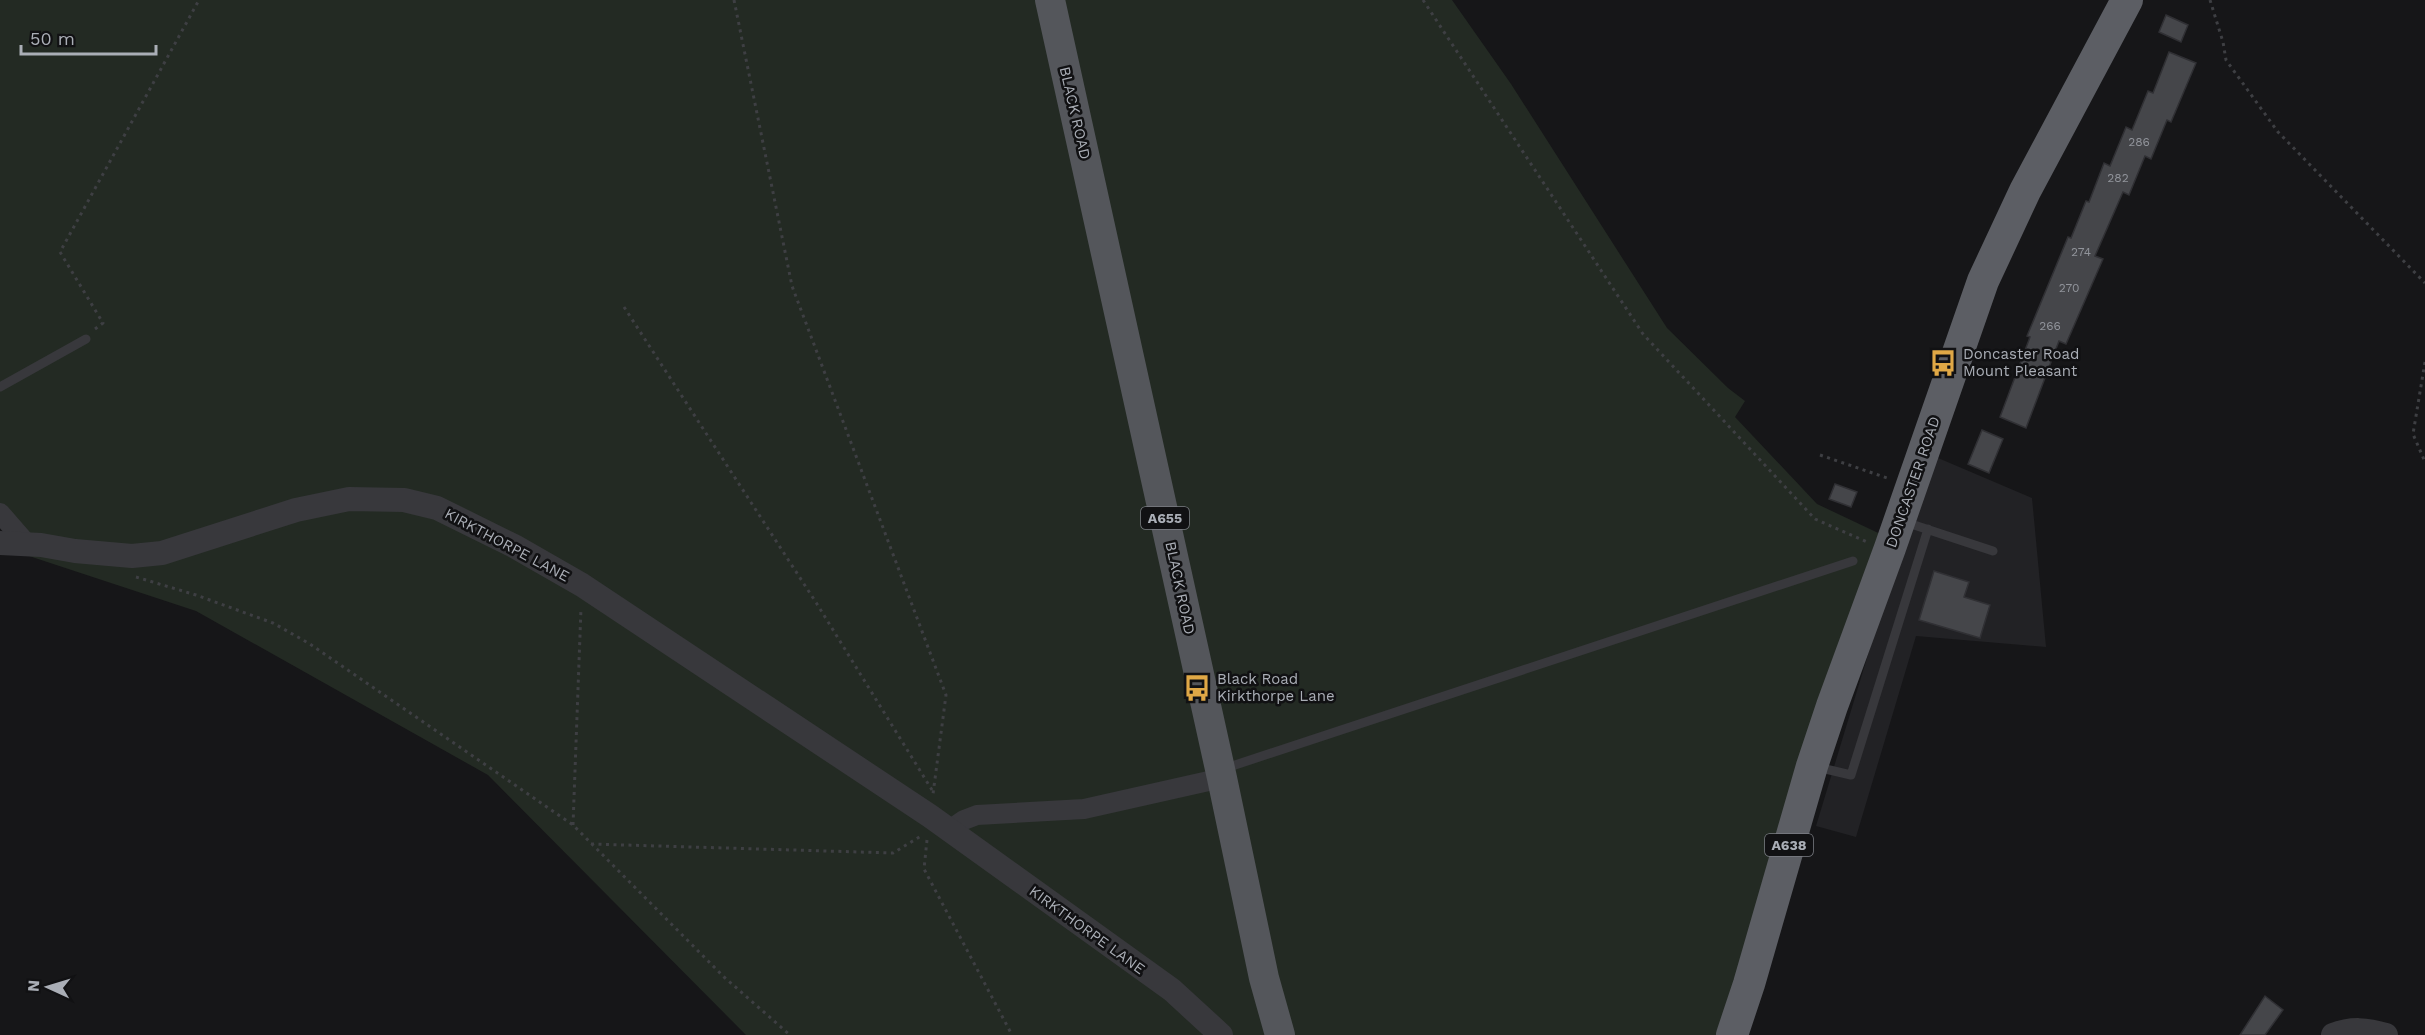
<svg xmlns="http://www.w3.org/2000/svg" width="2425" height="1035" viewBox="0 0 2425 1035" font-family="'Work Sans',sans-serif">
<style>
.built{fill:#222225}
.green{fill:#232a23}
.building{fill:#45464a;stroke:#303034;stroke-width:1.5}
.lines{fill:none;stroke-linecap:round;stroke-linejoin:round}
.path{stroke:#3e3f43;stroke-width:3;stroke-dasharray:3 4.5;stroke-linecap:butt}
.service{stroke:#38383c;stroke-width:9}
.minor{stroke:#38383c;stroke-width:20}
.tertiary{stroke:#38383c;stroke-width:24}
.primary{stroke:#54565b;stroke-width:30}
.trunk{stroke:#5c5e64;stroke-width:32}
.labels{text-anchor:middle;stroke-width:5;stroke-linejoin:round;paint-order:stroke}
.number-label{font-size:12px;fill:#91949b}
.shield{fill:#111113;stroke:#7c7f85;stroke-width:1.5}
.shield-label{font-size:14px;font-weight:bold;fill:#aaaeb6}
.street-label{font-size:15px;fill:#aaaeb6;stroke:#111113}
.poi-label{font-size:15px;fill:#aaaeb6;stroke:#111113;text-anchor:start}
</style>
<rect width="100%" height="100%" fill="#161618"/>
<path class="built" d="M1924,452L2032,498L2046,647L1916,636L1856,837L1816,826L1877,625Z"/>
<path class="green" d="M0,0H1452L1511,84L1667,328L1728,388L1745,401L1735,417L1817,504L1891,539L1732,1035H746L488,775L196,611L29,556L0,508Z"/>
<path class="building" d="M2166,15L2188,25L2181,42L2159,32Z
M2169,52L2196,63L2171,122L2167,120L2151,159L2145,156L2129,195L2123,192L2095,256L2103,259L2066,344L2059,341L2026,428L2000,417L2030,337L2027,336L2068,237L2071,238L2086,201L2089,202L2104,163L2110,166L2126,127L2132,130L2148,91L2153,93Z
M1982,430L2003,439L1989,473L1968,464Z
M1835,484L1857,492L1851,507L1829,499Z
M1934,571L1969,582L1964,597L1990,605L1980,638L1919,620Z
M2265,996L2283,1010L2265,1035H2240Z"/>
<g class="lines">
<path class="path" d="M734,0L792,286L946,695L933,794
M1423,0L1643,334L1815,519L1867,542
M2210,0L2223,42L2226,60L2278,132L2425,283
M624,307L817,604L932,790
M95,329L103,323L60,252L199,0
M2425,362L2413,434L2425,462
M1820,455L1890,479
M136,577L196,595L273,623L310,644L573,825L724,977L790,1035
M573,825L581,608
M927,840L924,869L1012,1035
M591,844L893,853L921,836"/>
<path class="service" d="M0,387L86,339
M1905,522L1993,551
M1817,767L1851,775L1928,529
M1223,769L1853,561"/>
<path class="minor" d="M0,513L27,544
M948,831L964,820L977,815L1084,809L1222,778"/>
<path class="tertiary" d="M0,543L41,545L75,551L132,556L162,553L296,510L349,499L404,500L437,508L514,546L582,585L930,816L1172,990L1221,1035
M2333,1035C2351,1028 2367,1029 2386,1035"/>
<path class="primary" d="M1050,0L1222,778L1264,978L1280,1035"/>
<path class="trunk" d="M1732,1035L1749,984L1812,766L1832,706L1890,548L1983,281L2025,191L2127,0"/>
</g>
<defs>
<symbol id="bus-bare" viewBox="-9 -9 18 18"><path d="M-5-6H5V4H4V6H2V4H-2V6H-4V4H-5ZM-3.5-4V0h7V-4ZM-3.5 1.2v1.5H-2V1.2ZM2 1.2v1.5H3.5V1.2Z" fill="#e0a846" stroke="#111113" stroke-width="2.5" paint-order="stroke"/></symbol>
</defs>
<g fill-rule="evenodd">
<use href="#bus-bare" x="1924" y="344" width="38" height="38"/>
<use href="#bus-bare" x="1178" y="669" width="38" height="38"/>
</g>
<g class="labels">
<g class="number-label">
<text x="2139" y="146">286</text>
<text x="2118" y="182">282</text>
<text x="2081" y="256">274</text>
<text x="2069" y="292">270</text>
<text x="2050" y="330">266</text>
</g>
<g class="shield">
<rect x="1141" y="507" width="48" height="22" rx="4.5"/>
<rect x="1765" y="834" width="48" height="22" rx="4.5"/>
</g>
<g class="shield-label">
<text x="1165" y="523">A655</text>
<text x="1789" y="850">A638</text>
</g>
<g class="street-label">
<text transform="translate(1075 113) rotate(77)" y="5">BLACK ROAD</text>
<text transform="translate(1913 482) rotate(-71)" y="5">DONCASTER ROAD</text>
<text transform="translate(507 545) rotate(28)" y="5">KIRKTHORPE LANE</text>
<text transform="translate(1180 588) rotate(78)" y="5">BLACK ROAD</text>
<text transform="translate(1087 930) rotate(36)" y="5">KIRKTHORPE LANE</text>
</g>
<g class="poi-label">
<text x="1963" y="359">Doncaster Road<tspan x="1963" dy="17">Mount Pleasant</tspan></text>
<text x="1217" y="684">Black Road<tspan x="1217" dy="17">Kirkthorpe Lane</tspan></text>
</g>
</g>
<g transform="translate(48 987) rotate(274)" stroke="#111113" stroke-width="4.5" paint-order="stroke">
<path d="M0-4.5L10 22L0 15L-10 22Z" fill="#aaaeb6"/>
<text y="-9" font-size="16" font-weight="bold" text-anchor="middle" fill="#aaaeb6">N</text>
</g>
<path d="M21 45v9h135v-9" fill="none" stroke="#aaaeb6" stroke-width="3"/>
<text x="30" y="45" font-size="18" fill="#aaaeb6" stroke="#111113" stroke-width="4.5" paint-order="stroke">50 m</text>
</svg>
